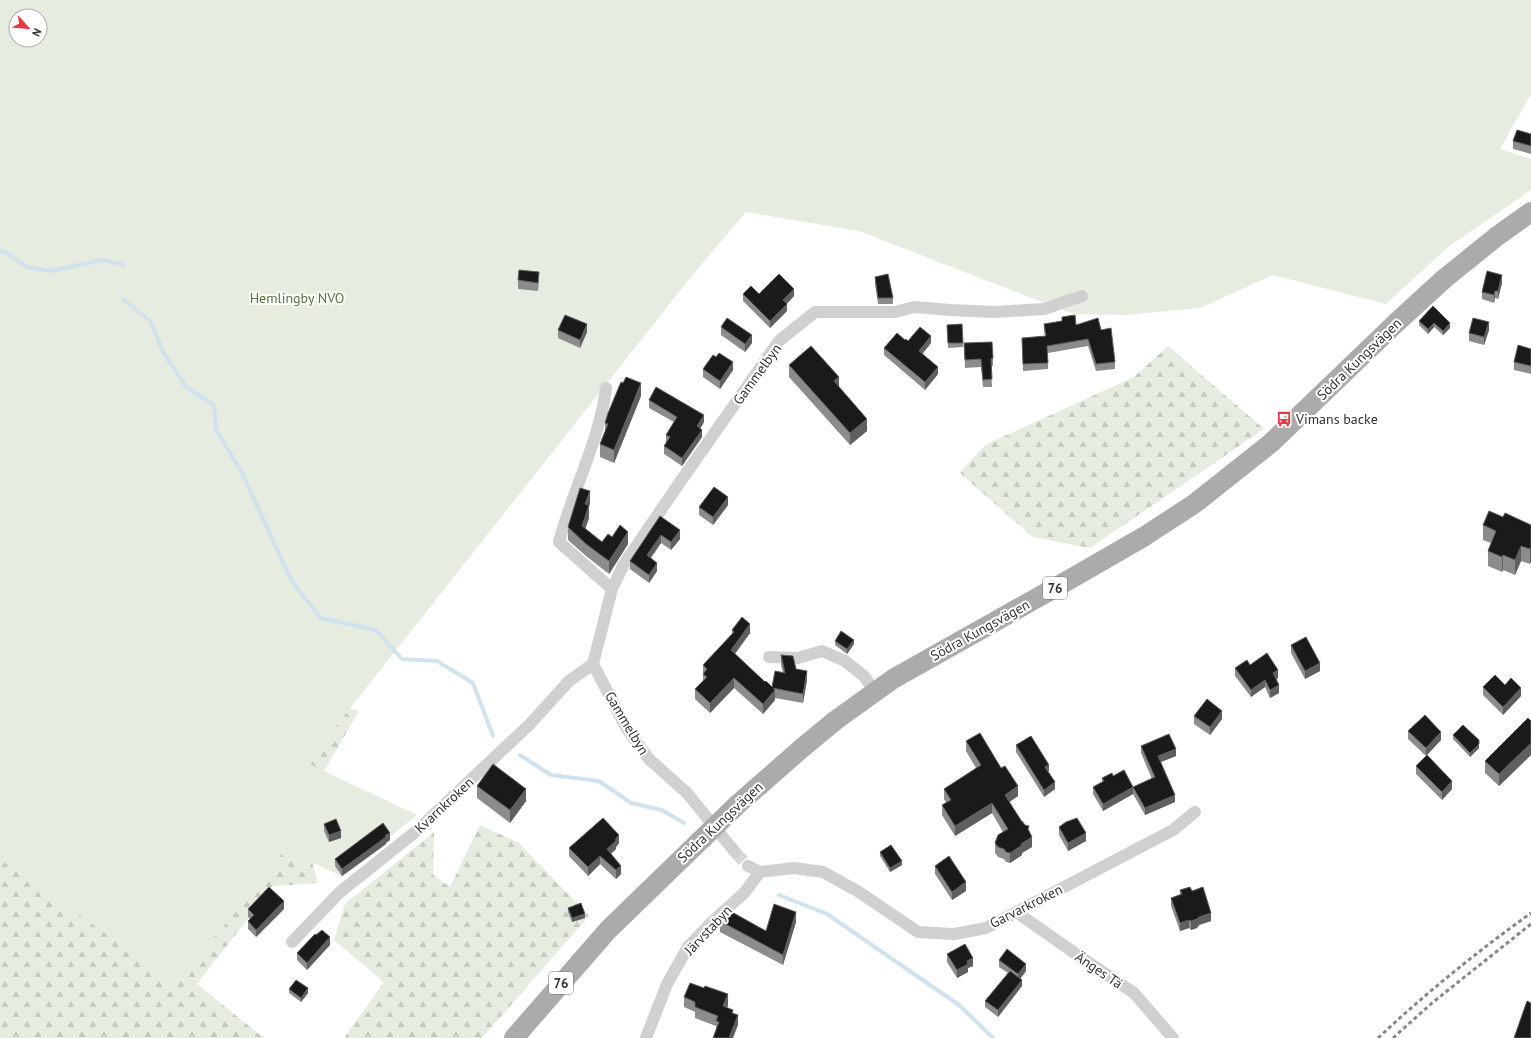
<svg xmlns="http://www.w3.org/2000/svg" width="1531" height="1038" viewBox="0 0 1531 1038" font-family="'PT Sans',sans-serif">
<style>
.forest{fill:url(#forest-firs)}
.park{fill:#e6ecdf;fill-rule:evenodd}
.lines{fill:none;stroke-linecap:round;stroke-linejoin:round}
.stream{stroke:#cfe2ee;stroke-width:4}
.street-tunnel{stroke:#d6d6d6;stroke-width:12;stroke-dasharray:12 6;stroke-linecap:butt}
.street{stroke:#d0d0d0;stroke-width:12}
.primary{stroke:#ababab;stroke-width:20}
.rail{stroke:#888;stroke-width:3;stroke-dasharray:4 3;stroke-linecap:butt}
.wall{fill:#8c8c8c}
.shaded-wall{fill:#5f5f5f}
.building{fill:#1a1a1a;stroke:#5f5f5f}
.labels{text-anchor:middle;stroke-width:4;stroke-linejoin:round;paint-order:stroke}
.shield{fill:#fff;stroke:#707070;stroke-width:1}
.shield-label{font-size:13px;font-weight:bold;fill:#333}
.park-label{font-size:14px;fill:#56703f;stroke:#fff}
.street-label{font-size:14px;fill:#333;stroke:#fff}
.poi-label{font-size:14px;fill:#333;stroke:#fff;text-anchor:start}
</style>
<defs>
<pattern id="forest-firs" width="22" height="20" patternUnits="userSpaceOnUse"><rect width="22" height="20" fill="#e6ecdf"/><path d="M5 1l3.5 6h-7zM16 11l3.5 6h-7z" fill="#c6cbc0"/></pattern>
</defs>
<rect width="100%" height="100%" fill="#fff"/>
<path class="forest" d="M1168,346L1264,429L1090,548L1033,537L960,473L985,445L1134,377Z
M0,618L253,681L359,711L299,814L318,883L273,886L197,984L264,1038H0Z
M480,825L519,843L589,916L482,1038H344L384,982L334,940L345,904L434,832L433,875L450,887Z"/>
<path class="park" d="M0,0H1531V94L1500,149L1531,159V190L1448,247L1386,304L1273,275L1200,308L1126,315L1073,314L859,231L746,212L686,283L307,763L417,815L342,876L284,850L261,884L174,982L0,859ZM16,16H40V40H16Z"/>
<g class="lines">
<path class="stream" d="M0,251H4L27,267L51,271L102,260L124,265
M124,300L151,322L163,352L186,387L214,405L216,430L241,471L292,582L321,618L376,630L402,659L437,661L473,683L493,736
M520,755L551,775L599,781L631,803L662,810L684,823
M779,895L827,914L959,1005L993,1038"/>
<path class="street-tunnel" d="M735,852L748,866"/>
<path class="street" d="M606,388C600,439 572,492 559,542L612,589
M769,657L798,658L822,651L845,661L864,676L875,692
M735,852L687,793L649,759L627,729L593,664L612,589L624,564L678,485L779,341L815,312H895L914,307L951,310L994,312L1044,309L1082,296
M748,866L760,872
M760,872L794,868L823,872L859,892L918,932L954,934L986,928L1173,830L1195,812
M1016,912L1079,956L1134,993L1173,1038
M292,942L340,892L414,833L529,725L569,681L593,664
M646,1038L667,984L688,947L713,921L744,893L760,872"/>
<path class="primary" d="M514,1038L608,930L737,805L802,748L836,720L893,679L1067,581L1145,536L1194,504L1271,443L1397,322L1444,279L1496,237L1531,212"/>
<path class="rail" d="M1378,1038C1426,993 1478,951 1531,913
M1393,1038L1432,1003L1531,924"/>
</g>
<path class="wall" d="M1531,134V154L1513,149V141Z
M875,277L893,298V304H878L875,284Z
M518,280L539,281L538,291L518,289Z
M1502,283L1498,299L1495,298L1494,303L1482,299V292Z
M743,294H759L794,296L787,304V311L770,328L743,301Z
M1433,306L1450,328L1443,335L1434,327L1428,334L1419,325V321Z
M1062,317L1076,325L1101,330L1115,362V369L1096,371L1088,346L1048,353V369L1023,371L1022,338L1045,336L1044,331V324L1062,321Z
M962,324L963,347L948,348L947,325Z
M721,327L752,343L745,352L721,335Z
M558,330L587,332L580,348L558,338Z
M1489,330L1484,345L1469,341V333Z
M905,340L908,341L931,343L922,354L938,374L925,390L884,355V348Z
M964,343L993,358V366H991L992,387H983L981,367L965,368Z
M1531,349V374L1514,370V362Z
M789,365L867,431L850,445L789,377Z
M703,369L733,370L720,389L703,377Z
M641,396L614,463L600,457V444L605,432V423Z
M649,400L704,422L700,429L702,437L682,466L664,454V446L666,443V435L674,422L649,408Z
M590,504L589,505V518L585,529L602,542L612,537L628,544L609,574L586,556L568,540V527Z
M728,505L713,525L699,515V507Z
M660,516L680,539L671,550L661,543L651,558L657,571L649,583L630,569V561Z
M1503,517L1531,525L1530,564L1521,561L1515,575L1503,570L1502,572L1488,566V551L1491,543L1483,540V525Z
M732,630L750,633L735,654L765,682L772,687L783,673L781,665V655L796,669L807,680L803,703L775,698V700L763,714L734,688L710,713L695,699V689L703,681V665L732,634Z
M835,641L854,644L847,654L835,645Z
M1291,645L1320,671L1305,679L1291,653Z
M1250,665L1278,678L1276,679L1279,693L1270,698L1265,687L1251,697L1235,676V668Z
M1505,685L1521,696L1503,715L1483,695V687Z
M1194,716L1222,719L1210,735L1194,724Z
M1531,721V755L1499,786L1485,773V761Z
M1408,731L1441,740L1426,756L1408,739Z
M1453,735L1479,748L1470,757L1453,739Z
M966,741L1018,796L1009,802L1022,822L1029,831L1032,847L1022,853V855L1010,863L1006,862L1004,859L998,857L995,853V843L1003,832L992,813L955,836L942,815V805L946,802L944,799V789L976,768L966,751Z
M1016,745L1055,789L1044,797L1016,752Z
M1141,746L1176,756L1161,762L1175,802L1145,815L1133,794L1103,811L1093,794V787L1102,782V778L1113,776L1133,787L1152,779L1141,753Z
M1416,766L1452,789L1442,800L1416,774Z
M477,786L526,801L510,823L477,798Z
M324,824L341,838L329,842L324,831Z
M1059,827L1086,841L1068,851L1059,835Z
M390,840L386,843V844L342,876L335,866V859Z
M619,843L616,847V849L611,854L621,874L616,879L600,864L588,876L569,856V848Z
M880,852L902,865L890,872L880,856Z
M935,866L966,891L952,900L935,874Z
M1180,890L1192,891L1211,921L1199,925L1197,928L1191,930L1189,928L1180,931L1171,906V898L1180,895Z
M568,908L585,918L572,922L568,912Z
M248,909H284L256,937L248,929V921L250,919L248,917Z
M720,921L766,931L796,922L783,965L720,932Z
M330,945L307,970L297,960V953Z
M947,954L973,966L968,968V972L957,978L947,962Z
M999,960L1026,971L1020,979L1022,986L998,1017L985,1007V1001L1008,973L999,967Z
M289,989L308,993L301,1002L289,993Z
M684,997L728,1005L727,1008L733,1013L738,1025L716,1030V1026L695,1018V1012L684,1007Z"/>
<path class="shaded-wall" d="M1502,275V283L1498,299V291Z
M794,289V296L783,307V300Z
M1495,291V298L1494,303V295Z
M787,304V311L770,328V321Z
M1489,322V330L1484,345V337Z
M1434,323V327L1428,334V329Z
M1450,323V328L1443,335V331Z
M587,324V332L580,348V340Z
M752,335V343L745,352V344Z
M931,336V343L919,358V351Z
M733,362V370L720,389V381Z
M938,367V374L925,390V382Z
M839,377V389L834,381Z
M641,383V396L614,463V450Z
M704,415V422L697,434V426Z
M867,419V431L850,445V433Z
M702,430V437L682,466V458Z
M590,491V504L585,516V504Z
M728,497V505L713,525V517Z
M589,505V518L582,539V526Z
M680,530V539L671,550V542Z
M628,532V544L609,574V561Z
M661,535V543L647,563V555Z
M1521,546V561L1515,575V560Z
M1531,547V562L1530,564V549Z
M1503,555V570L1502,572V557Z
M657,563V571L649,583V575Z
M750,624V633L731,659V650Z
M854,640V644L847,654V649Z
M1320,663V671L1305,679V671Z
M1278,670V678L1273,681V673Z
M807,671V680L803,703V694Z
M734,678V688L710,713V703Z
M1265,680V687L1251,697V690Z
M1279,685V693L1270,698V690Z
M1521,688V696L1503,715V707Z
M775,690V700L763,714V704Z
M1222,711V719L1210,735V727Z
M1441,732V740L1426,756V748Z
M1531,743V755L1499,786V774Z
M1479,744V748L1470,757V753Z
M1176,749V756L1158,763V756Z
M1049,765V772L1045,767Z
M1452,781V789L1442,800V792Z
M1055,782V789L1044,797V790Z
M1018,786V796L1005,805V795Z
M1133,787V794L1103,811V804Z
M526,789V801L510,823V810Z
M1175,795V802L1145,815V808Z
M992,803V813L955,836V826Z
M341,831V838L329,842V835Z
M390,833V840L386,843V844L342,876V869Z
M1086,833V841L1068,851V843Z
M619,835V843L616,847V849L607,857V849L615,840Z
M1032,837V847L1022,853V855L1010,863V853L1021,844Z
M600,856V864L588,876V867Z
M902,861V865L890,872V868Z
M621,866V874L616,879V870Z
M966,882V891L952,900V892Z
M284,901V909L256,937V930Z
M796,912V922L783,965V955Z
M1211,913V921L1199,925L1197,928L1191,930V921L1199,917Z
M585,914V918L572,922V918Z
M1189,920V928L1180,931V923Z
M330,937V945L307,970V963Z
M973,958V966L968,968V972L957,978V970L967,961Z
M1026,964V971L1018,982V974Z
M1022,980V986L998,1017V1010Z
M308,988V993L301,1002V998Z
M728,994V1005L723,1017V1006Z
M738,1015V1025L733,1038H729Z"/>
<path class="building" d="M1517,130L1531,134V146L1513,141Z
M519,270L539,272L538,283L518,280Z
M1487,271L1502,275L1498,291H1495L1494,295L1482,292Z
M779,274L794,289L783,300L787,304L770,321L743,294L751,286L759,294Z
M888,274L893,298H878L875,277Z
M1433,306L1450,323L1443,331L1434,323L1428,329L1419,321Z
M565,315L587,324L580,340L558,330Z
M1075,315L1076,325L1098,318L1101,330L1111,328L1115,362L1096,364L1088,339L1047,346L1048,363L1023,364L1022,338L1046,336L1044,324L1062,321V317Z
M727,318L752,335L745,344L721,327Z
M1473,318L1489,322L1484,337L1469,333Z
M962,324L963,343H948L947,325Z
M920,327L931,336L919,351L938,367L925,382L884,348L897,333L905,340L906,339L908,341Z
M992,342L993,358L991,359L992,379L983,380L981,359L965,360L964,343Z
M1518,345L1531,349V366L1514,362Z
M811,346L839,377L834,381L867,419L850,433L789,365Z
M719,353L733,362L720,381L703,369L713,355L716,357Z
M626,377L641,383L614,450L600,444L608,424L605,423L608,413L621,382L623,383Z
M656,387L704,415L697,426L702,430L682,458L664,446L670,437L666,435L677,417L649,400Z
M714,487L728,497L713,517L699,507Z
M580,488L590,491L585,504L589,505L582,526L602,542L608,534L612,537L620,525L628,532L609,561L586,544L568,527Z
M1489,511L1503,517L1505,513L1531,525V547L1530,549L1521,546L1515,560L1503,555L1502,557L1488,551L1496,531L1483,525Z
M660,516L680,530L671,542L661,535L647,555L657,563L649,575L630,561Z
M742,617L750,624L731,650L765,682L766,681L772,687L775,671L785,673L781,655L793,656L796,669L807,671L803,694L773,688L775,690L763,704L734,678L710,703L695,689L707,677L703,674L707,669L703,665L734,632L732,630Z
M841,631L854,640L847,649L835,641Z
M1306,637L1320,663L1305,671L1291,645Z
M1267,653L1278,670L1273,673L1279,685L1270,690L1265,680L1251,690L1235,668L1247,660L1250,665Z
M1495,675L1505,685L1511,678L1521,688L1503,707L1483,687Z
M1207,699L1222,711L1210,727L1194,716Z
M1425,715L1441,732L1426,748L1408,731Z
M1528,718L1531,721V743L1499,774L1485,761Z
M1463,725L1479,740V744L1470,753L1453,735Z
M980,733L1001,768L1005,766L1018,786L1005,795L1022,822V821L1025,825L1029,826L1028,829L1032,837L1021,844L1022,845L1010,853L1006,852L1004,849L998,847L995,843L998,835L1008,829L992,803L955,826L942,805L951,800L944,789L981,765L966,741Z
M1169,734L1176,749L1158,756L1175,795L1145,808L1133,787L1103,804L1093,787L1104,781L1102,778L1112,773L1113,776L1124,770L1133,787L1155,777L1141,746Z
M1031,736L1049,765L1045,767L1055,782L1044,790L1016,745Z
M1427,755L1452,781L1442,792L1416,766Z
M493,764L526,789L510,810L477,786Z
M603,818L619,835L615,840L616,841L607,849L621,866L616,870L600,856L588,867L569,848Z
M1077,818L1086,833L1068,843L1059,827L1066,822Z
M336,819L341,831L329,835L324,824Z
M383,823L390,833L385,836L386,837L342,869L335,859Z
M891,845L902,861L890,868L880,852Z
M949,856L966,882L952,892L935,866Z
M269,887L284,901L256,930L248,921L254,915L248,909Z
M1190,887L1192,891L1203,887L1211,913L1199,917L1197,919L1191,921L1189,920L1180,923L1171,898L1182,894L1180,890Z
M581,903L585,914L572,918L568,908Z
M774,904L796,912L783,955L720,921L730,911L766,931Z
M322,930L330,937L307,963L297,953L315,934L316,935Z
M965,944L973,958L967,961L968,964L957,970L947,954Z
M1007,949L1026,964L1018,974L999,960Z
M1010,971L1022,980L998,1010L985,1001Z
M296,980L308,988L301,998L289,989Z
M690,983L704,988L705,986L728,994L723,1006L733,1010L732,1013L738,1015L729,1038H713L719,1022L716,1021L718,1016L695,1007V1002L684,997Z
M1527,1001L1531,1003V1038H1514Z"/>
<defs>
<symbol id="bus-bare" viewBox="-9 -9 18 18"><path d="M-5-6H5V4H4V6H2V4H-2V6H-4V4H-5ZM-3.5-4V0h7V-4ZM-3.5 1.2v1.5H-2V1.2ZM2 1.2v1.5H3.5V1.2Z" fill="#e63946" stroke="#fff" stroke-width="2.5" paint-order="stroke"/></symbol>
</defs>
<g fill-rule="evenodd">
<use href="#bus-bare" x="1273" y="408" width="22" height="22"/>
</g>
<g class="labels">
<g class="shield">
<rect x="1043" y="577" width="24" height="22" rx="3"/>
<rect x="549" y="972" width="24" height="22" rx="3"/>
</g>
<g class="shield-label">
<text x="1055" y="593">76</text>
<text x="561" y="988">76</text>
</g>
<g class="park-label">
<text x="297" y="303">Hemlingby NVO</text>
</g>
<g class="street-label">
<text transform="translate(1359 359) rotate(-44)" y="5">Södra Kungsvägen</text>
<text transform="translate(757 374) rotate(-54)" y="5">Gammelbyn</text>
<text transform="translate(980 630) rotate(-29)" y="5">Södra Kungsvägen</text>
<text transform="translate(627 723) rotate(59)" y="5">Gammelbyn</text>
<text transform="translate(444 805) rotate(-43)" y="5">Kvarnkroken</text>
<text transform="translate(720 822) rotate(-43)" y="5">Södra Kungsvägen</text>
<text transform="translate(1026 906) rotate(-27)" y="5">Garvarkroken</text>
<text transform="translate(708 930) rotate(-47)" y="5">Järvstabyn</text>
<text transform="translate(1099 970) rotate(34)" y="5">Änges Tä</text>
</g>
<g class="poi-label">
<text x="1296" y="424">Vimans backe</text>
</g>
</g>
<g transform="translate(28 28) rotate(117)"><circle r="19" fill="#ffffff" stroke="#adadad"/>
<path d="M0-3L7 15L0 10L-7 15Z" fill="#e63946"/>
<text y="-6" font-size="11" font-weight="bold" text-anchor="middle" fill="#333333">N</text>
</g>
</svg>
